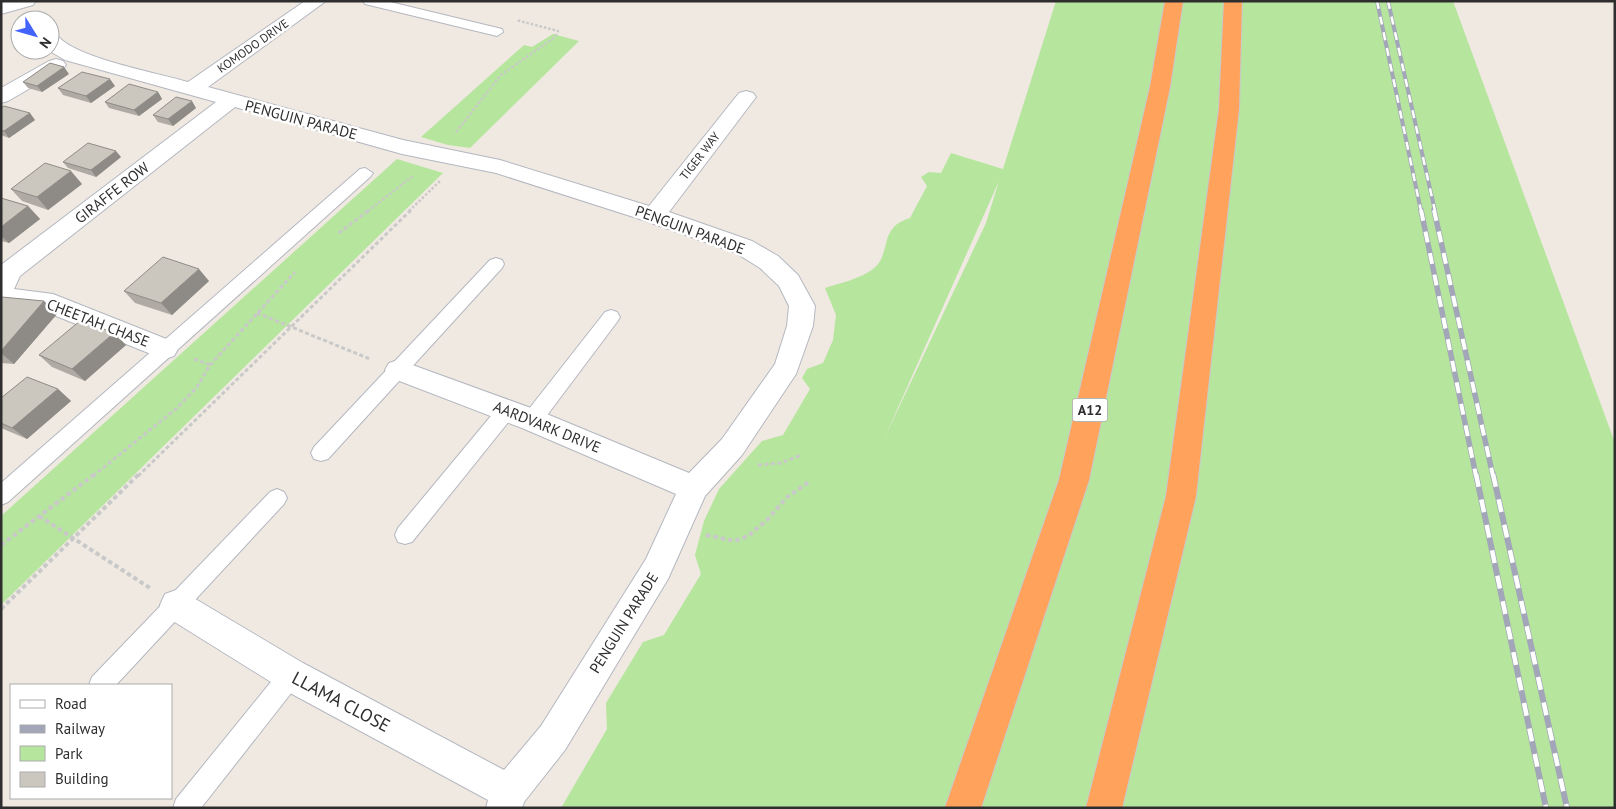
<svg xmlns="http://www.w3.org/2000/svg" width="1616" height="809" viewBox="0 0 1616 809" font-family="'PT Sans',sans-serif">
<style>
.green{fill:#b6e59e;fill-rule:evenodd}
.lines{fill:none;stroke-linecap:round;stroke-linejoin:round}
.lane-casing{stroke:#b4b7c1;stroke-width:2}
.street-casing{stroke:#b4b7c1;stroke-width:2}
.highway-casing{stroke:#c9c9c9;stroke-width:2}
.path-far2{stroke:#c9c9c9;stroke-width:2.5;stroke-dasharray:2.5 2;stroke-linecap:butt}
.path-far1{stroke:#c9c9c9;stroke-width:3;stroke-dasharray:4 2.5;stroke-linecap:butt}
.path{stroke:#c9c9c9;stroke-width:4;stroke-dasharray:4.5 3;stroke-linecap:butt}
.lane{fill:#fff;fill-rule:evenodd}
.street{fill:#fff;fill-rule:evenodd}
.highway{fill:#ffa35c;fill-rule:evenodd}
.rail-far2-casing{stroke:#a3a6b8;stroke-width:4}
.rail-far1-casing{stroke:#a3a6b8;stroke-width:5.5}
.rail-casing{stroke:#a3a6b8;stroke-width:6}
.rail-far2{stroke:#fff;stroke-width:2.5;stroke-dasharray:8;stroke-linecap:butt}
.rail-far1{stroke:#fff;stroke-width:4;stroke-dasharray:11;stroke-linecap:butt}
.rail{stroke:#fff;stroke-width:4.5;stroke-dasharray:13;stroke-linecap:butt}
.wall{fill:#afaba4}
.shaded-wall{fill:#8e8b86}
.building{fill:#cbc7bf;stroke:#8e8b86}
.labels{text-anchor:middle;stroke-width:5;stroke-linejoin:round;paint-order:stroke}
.far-street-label{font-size:12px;fill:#2e2e2e;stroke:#fff}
.shield{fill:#fff;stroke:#6d6d6d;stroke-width:1}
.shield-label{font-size:14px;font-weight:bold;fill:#2e2e2e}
.street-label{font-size:15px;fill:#2e2e2e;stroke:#fff}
.near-street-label{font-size:18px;fill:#2e2e2e;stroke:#fff}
</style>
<rect width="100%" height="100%" fill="#efe9e1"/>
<path class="green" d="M1056,1H1453L1615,443V808H561L607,729L606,703L643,642L664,635L701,574L695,555L704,521L719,489L762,441L783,435L810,389L802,378L807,369L823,363L833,340L836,315L825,288C840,283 860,279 873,269C893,253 877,228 910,218L927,186L921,177L929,172L941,173L951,153L1003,169ZM999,181L986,223L884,439Z
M553,34L579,41L470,148L448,145L421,137L524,45L532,47Z
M397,159L443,173L1,605V516Z"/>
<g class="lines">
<defs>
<path id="lane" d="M363,1H386L502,29L503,32L497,36L365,4Z
M365,168L373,173L370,177L8,502L1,505V483L360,169Z
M496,258L502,260L504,264L502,268L328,459L321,461L314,459L311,453L314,447L490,260Z
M611,310L617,312L620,317L617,322L539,426L532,428L525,426L523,420L525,414L605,312Z
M507,402L514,405L516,410L514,415L412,542L405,544L398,542L395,535L398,528L500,405Z
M277,489L284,492L287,498L284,504L116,685H89L92,677L270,492Z
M291,664L299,667L302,675L299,683L201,808H173L176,799L283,667Z"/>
<path id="street" d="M7,1H36L33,5L1,14V3Z
M305,1H326L208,87L403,140L500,160L649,206L739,93L746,91L753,93L756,97L753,101L669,212L752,241L778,256L798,275L815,306L813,326L796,374L742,455L705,496L668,579L565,750L524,802L522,808H486L488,800L279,687L165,616L160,605L165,594L176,590L187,594L303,663L504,770L541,726L646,559L676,494L522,428L389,377L385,370L389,363L398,360L407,363L542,412L689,473L722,439L775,364L787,326L789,306L779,286L760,268L736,253L646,221L496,173L402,154L235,107L20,276L14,289L53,294L174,342L178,349L174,356L165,359L156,356L41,310L1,305V265L216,102L65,60L48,50H50V33L57,35C74,58 158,73 188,82Z
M56,59L63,61L66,65L63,69L8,101L1,103V88L49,61Z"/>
<path id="highway" d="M1165,1H1183L1170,87L1089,480L981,808H945L1059,480L1150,87Z
M1224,1H1242L1239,109L1196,496L1122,808H1086L1166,496L1219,109Z"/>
</defs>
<use href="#lane" class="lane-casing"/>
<use href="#street" class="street-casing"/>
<use href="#highway" class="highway-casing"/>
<path class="path-far2" d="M456,132L501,75L555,37L558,31L516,20
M368,211L413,176
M409,211L440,181"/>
<path class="path-far1" d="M339,233L369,210
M257,313L370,359
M194,359L210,365
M758,465L781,463L801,455
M93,476L177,408L197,387L210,365L295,272
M138,476L411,210"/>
<path class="path" d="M39,516L150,588
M706,535L734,541L748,536L768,519L786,498L810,481
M1,545L95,474
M1,609L139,474"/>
<use href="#lane" class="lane"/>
<use href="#street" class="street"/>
<use href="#highway" class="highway"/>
<defs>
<path id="rail-far2" d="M1377,1L1421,211
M1388,1L1435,211"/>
<path id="rail-far1" d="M1421,210L1476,476
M1434,210L1493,476"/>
<path id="rail" d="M1476,474L1546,808
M1493,474L1567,808"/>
</defs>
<use href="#rail-far2" class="rail-far2-casing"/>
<use href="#rail-far1" class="rail-far1-casing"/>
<use href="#rail" class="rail-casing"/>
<use href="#rail-far2" class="rail-far2"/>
<use href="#rail-far1" class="rail-far1"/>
<use href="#rail" class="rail"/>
</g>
<path class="wall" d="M69,74L42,92L28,88L23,82Z
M115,86L91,103L63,95L58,88Z
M158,92L162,99L139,116L109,108L105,102Z
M1,108L35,120L9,138L1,135Z
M196,108L173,126L158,122L153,115Z
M121,157L96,177L68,168L63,162Z
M82,184L48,210L22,201L11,189Z
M1,198L28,206L40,219L9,243L1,241Z
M209,281L172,315L135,303L124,291Z
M1,298L44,301L57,314L14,364L1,363Z
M114,333L126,345L85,381L52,367L39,355Z
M58,389L71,401L27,439L1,428V398Z"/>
<path class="shaded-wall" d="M64,67L69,74L42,92L37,86Z
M110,79L115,86L91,103L86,96Z
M158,92L162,99L139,116L134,110Z
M192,101L196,108L173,126L168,119Z
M30,113L35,120L9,138L4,131Z
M116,151L121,157L96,177L91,170Z
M71,171L82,184L48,210L37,197Z
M28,206L40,219L9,243L1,236V227Z
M199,269L209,281L172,315L161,303Z
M44,301L57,314L14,364L1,353V351Z
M114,333L126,345L85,381L72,369Z
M58,389L71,401L27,439L12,428Z"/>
<path class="building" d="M50,63L64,67L37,86L23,82Z
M82,72L110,79L86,96L58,88Z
M129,84L158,92L134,110L105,102Z
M176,97L192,101L168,119L153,115Z
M4,106L30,113L4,131L1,130V108Z
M88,143L116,151L91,170L63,162Z
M45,163L71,171L37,197L11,189Z
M1,198L28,206L1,227Z
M163,257L199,269L161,303L124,291Z
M2,297L44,301L1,351V298Z
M81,320L114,333L72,369L39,355Z
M27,377L58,389L12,428L1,423V398Z"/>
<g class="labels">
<g class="far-street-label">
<text transform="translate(253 46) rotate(-35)" y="4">KOMODO DRIVE</text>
<text transform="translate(700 156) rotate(-52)" y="4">TIGER WAY</text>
</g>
<rect class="shield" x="1072.5" y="398.5" width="35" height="23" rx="4"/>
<g class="shield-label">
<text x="1090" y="415">A12</text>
</g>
<g class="street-label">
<text transform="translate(301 120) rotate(15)" y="5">PENGUIN PARADE</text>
<text transform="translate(112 193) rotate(-38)" y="5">GIRAFFE ROW</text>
<text transform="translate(690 230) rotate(20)" y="5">PENGUIN PARADE</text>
<text transform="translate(98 323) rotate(21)" y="5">CHEETAH CHASE</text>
<text transform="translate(547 427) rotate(22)" y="5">AARDVARK DRIVE</text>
<text transform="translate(624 623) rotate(-58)" y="5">PENGUIN PARADE</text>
</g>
<g class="near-street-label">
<text transform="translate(341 702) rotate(28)" y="6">LLAMA CLOSE</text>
</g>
</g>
<rect width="1616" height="809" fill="none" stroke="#2e2e2e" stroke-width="5"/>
<rect x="10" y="684" width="162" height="115" fill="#ffffff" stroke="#ababab"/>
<rect x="20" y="700" width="25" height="8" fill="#ffffff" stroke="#ababab"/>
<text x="55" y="709" font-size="15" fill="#2e2e2e">Road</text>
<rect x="20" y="725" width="25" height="8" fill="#a3a6b8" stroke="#ababab"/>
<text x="55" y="734" font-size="15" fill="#2e2e2e">Railway</text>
<rect x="20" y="746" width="25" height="15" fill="#b6e59e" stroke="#ababab"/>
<text x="55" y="759" font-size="15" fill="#2e2e2e">Park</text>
<rect x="20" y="772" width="25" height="15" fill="#cbc7bf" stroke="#ababab"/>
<text x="55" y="784" font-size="15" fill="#2e2e2e">Building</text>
<g transform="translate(35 35) rotate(127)"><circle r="24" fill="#ffffff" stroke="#ababab"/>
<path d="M0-4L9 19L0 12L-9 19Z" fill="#4264fb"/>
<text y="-8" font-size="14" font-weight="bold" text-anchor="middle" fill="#2e2e2e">N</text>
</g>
</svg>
